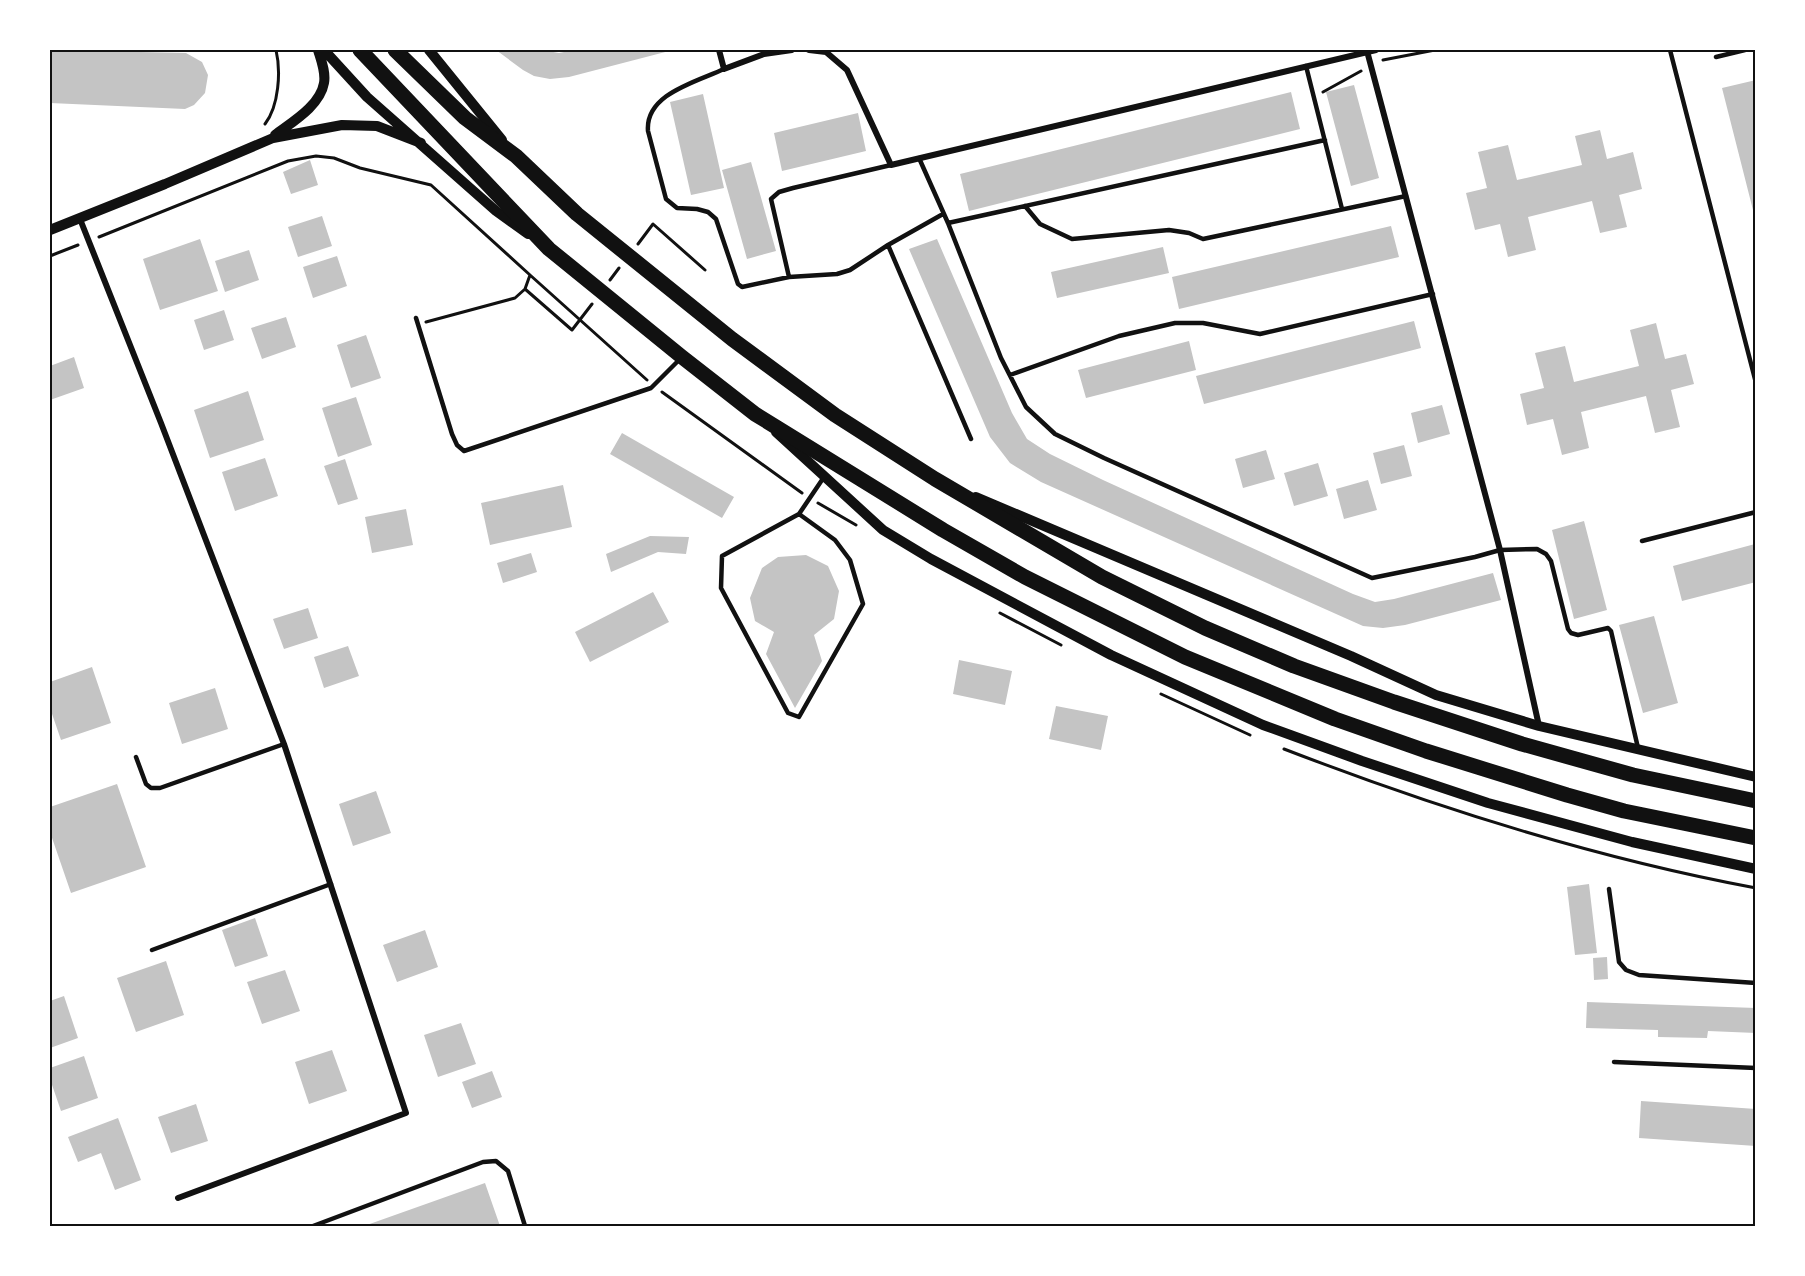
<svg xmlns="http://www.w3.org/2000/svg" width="1805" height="1276" viewBox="0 0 1805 1276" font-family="Montserrat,sans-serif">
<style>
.building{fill:#c4c4c4}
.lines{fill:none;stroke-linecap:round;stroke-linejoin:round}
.path{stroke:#111;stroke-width:3}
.service{stroke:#111;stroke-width:4.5}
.minor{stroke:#111;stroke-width:6}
.tertiary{stroke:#111;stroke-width:10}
.primary{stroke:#111;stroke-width:15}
.neatline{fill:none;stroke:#111;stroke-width:2}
</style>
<rect width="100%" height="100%" fill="#fff"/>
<path class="building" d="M50,50L186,53L202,62L208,75L205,93L194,105L185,109L50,103Z
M496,50H542L559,53L574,50H673L569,77L550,79L534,76L523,70Z
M1756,80V218H1755L1722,88Z
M1354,85L1379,178L1351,186L1326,92Z
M1291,92L1300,129L969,211L960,174Z
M703,94L724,188L691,195L670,102Z
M858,113L866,151L782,171L774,133Z
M1600,130L1607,159L1633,152L1642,189L1619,195L1627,227L1600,233L1592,201L1528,217L1536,250L1508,257L1500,224L1475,230L1466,193L1487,188L1478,152L1508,145L1517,180L1582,165L1575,136Z
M310,160L318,185L291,194L283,172Z
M751,162L776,251L747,259L722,170Z
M322,216L332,246L298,257L288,227Z
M1391,226L1399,257L1179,309L1172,277Z
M200,239L218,291L160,310L143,259Z
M937,239L1012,413L1027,439L1050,454L1103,480L1353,594L1375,602L1394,599L1493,573L1501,600L1405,625L1383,628L1363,626L1041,482L1010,463L990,437L909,249Z
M1163,247L1169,273L1057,298L1051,272Z
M249,250L259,280L225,292L215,261Z
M337,256L347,286L313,298L303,267Z
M224,310L234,340L204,350L194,320Z
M286,317L296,347L262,359L251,328Z
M1414,321L1421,348L1204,404L1196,376Z
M1656,323L1665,359L1686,354L1694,384L1671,390L1680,427L1655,433L1646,396L1581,412L1589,448L1562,455L1553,419L1527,425L1520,394L1544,388L1535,353L1565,346L1574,382L1639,366L1630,330Z
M366,335L381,378L351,388L337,345Z
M1189,341L1196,370L1086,398L1078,370Z
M74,357L84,388L50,400V366Z
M248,391L264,440L210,458L194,410Z
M356,397L372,445L338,457L322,408Z
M1442,405L1450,434L1418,443L1411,413Z
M622,433L734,497L722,518L610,454Z
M1404,445L1412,476L1381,484L1373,453Z
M1266,450L1275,479L1243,488L1235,459Z
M265,458L278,496L235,511L222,472Z
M345,459L358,499L338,505L324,466Z
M1318,463L1328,496L1294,506L1284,473Z
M1368,480L1377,510L1344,519L1336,489Z
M563,485L572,527L490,545L481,503Z
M406,509L413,545L372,553L365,517Z
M1584,521L1607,610L1574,619L1552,530Z
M650,536L689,537L686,554L658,552L611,572L606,554Z
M1755,544L1756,582L1682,601L1673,566Z
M531,553L537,572L503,583L497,563Z
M806,555L828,566L839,591L834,619L814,635L822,661L795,708L766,654L774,632L755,621L750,598L762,568L778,557Z
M653,592L669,622L590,662L575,632Z
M308,608L318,638L284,649L273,619Z
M1654,616L1678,703L1643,713L1619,625Z
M348,646L359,676L324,688L314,657Z
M959,660L1012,671L1005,705L953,694Z
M92,667L111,723L61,740L50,708V682Z
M215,688L228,729L182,744L169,703Z
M1056,706L1108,716L1101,750L1049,739Z
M117,784L146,867L71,893L50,832V807Z
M376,791L391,833L353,846L339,804Z
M1589,884L1597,953L1575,955L1567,887Z
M255,918L268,956L235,967L222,930Z
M425,930L438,967L397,982L383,945Z
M1607,957L1608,979L1594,980L1593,958Z
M166,961L184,1015L136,1032L117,978Z
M285,970L300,1011L262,1024L247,982Z
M64,996L78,1038L50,1048V1001Z
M1587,1002L1756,1008V1033L1708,1031L1707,1038L1658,1037V1030L1586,1028Z
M461,1023L476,1064L438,1077L424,1035Z
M332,1050L347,1091L309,1104L295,1062Z
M84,1056L98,1098L61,1111L50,1079V1068Z
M492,1071L502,1097L472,1108L462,1082Z
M1641,1101L1756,1109V1146L1639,1138Z
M196,1104L208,1141L171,1153L158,1117Z
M118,1118L141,1180L115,1190L101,1153L78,1162L68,1137Z
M485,1183L500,1226H364Z"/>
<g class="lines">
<path class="path" d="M1383,60L1435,50
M1323,92L1361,71
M265,124C279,106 281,71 276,50
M99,237L288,161L316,156L334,158L360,168L431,185L530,275L525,289L515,298L426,322
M638,244L653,224L705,270
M50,256L78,245
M530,275L647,380
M610,280L619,268
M525,289L572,330L592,304
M662,392L802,493
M818,503L856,525
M1000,613L1061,645
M1161,694L1250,735
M1284,749C1437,808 1594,858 1756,888"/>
<path class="service" d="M1670,50L1756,383
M1716,57L1745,50
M1306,66L1342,209
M724,69C696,82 645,94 648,131L666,199L677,208L697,209L708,212L716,219L738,284L742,287L789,277L837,274L850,270L888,245L943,214
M919,158L948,223L1001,358L1026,407L1055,434L1104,458L1372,578L1475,557L1500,550L1537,549L1546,554L1551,561L1568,629L1571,633L1578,635L1608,628L1611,631L1638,748
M1025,206L1040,224L1072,239L1169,230L1189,233L1203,239L1406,196
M948,223L1325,140
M888,245L971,439
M789,277L771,199L779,192L793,188L891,165
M416,318L452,434L457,445L464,451L651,388L680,359
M1010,375L1119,336L1175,323H1203L1260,334L1433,294
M799,514L835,540L850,560L863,604L799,717L788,713L721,588L722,556L799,514L824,477
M1642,541L1756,512
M136,757L146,784L151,788H160L284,744
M1609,889L1619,962L1626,970L1639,975L1756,983
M152,950L331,884
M1614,1062L1756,1068
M313,1226L483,1162L496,1161L508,1171L525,1226"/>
<path class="minor" d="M719,50L724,69L764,54L792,50
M809,50L826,52L847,70L891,165L1376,50
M1367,51L1500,550L1539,726
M80,219L161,423L284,744L406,1113L178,1198"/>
<path class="tertiary" d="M324,50L367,97L496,211L528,234
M429,50L502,140
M275,135C292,122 320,106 324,83C326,72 321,60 318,50
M50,230L165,184L273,138L342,125L377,126L421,143
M776,432L883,530L931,559L1111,655L1263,725L1362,761L1488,803L1632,842L1756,869
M976,497L1351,656L1436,695L1539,726L1756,777"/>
<path class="primary" d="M360,50L549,249L682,357L755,414L943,530L1025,577L1185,657L1335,719L1426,751L1567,795L1624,811L1756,838
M395,50L465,118L516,156L577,214L732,339L835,415L935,479L1102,577L1205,628L1294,666L1394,702L1522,744L1633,775L1756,801"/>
</g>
<rect width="1805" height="1276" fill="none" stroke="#ffffff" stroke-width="102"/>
<rect x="51" y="51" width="1703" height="1174" class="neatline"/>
</svg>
